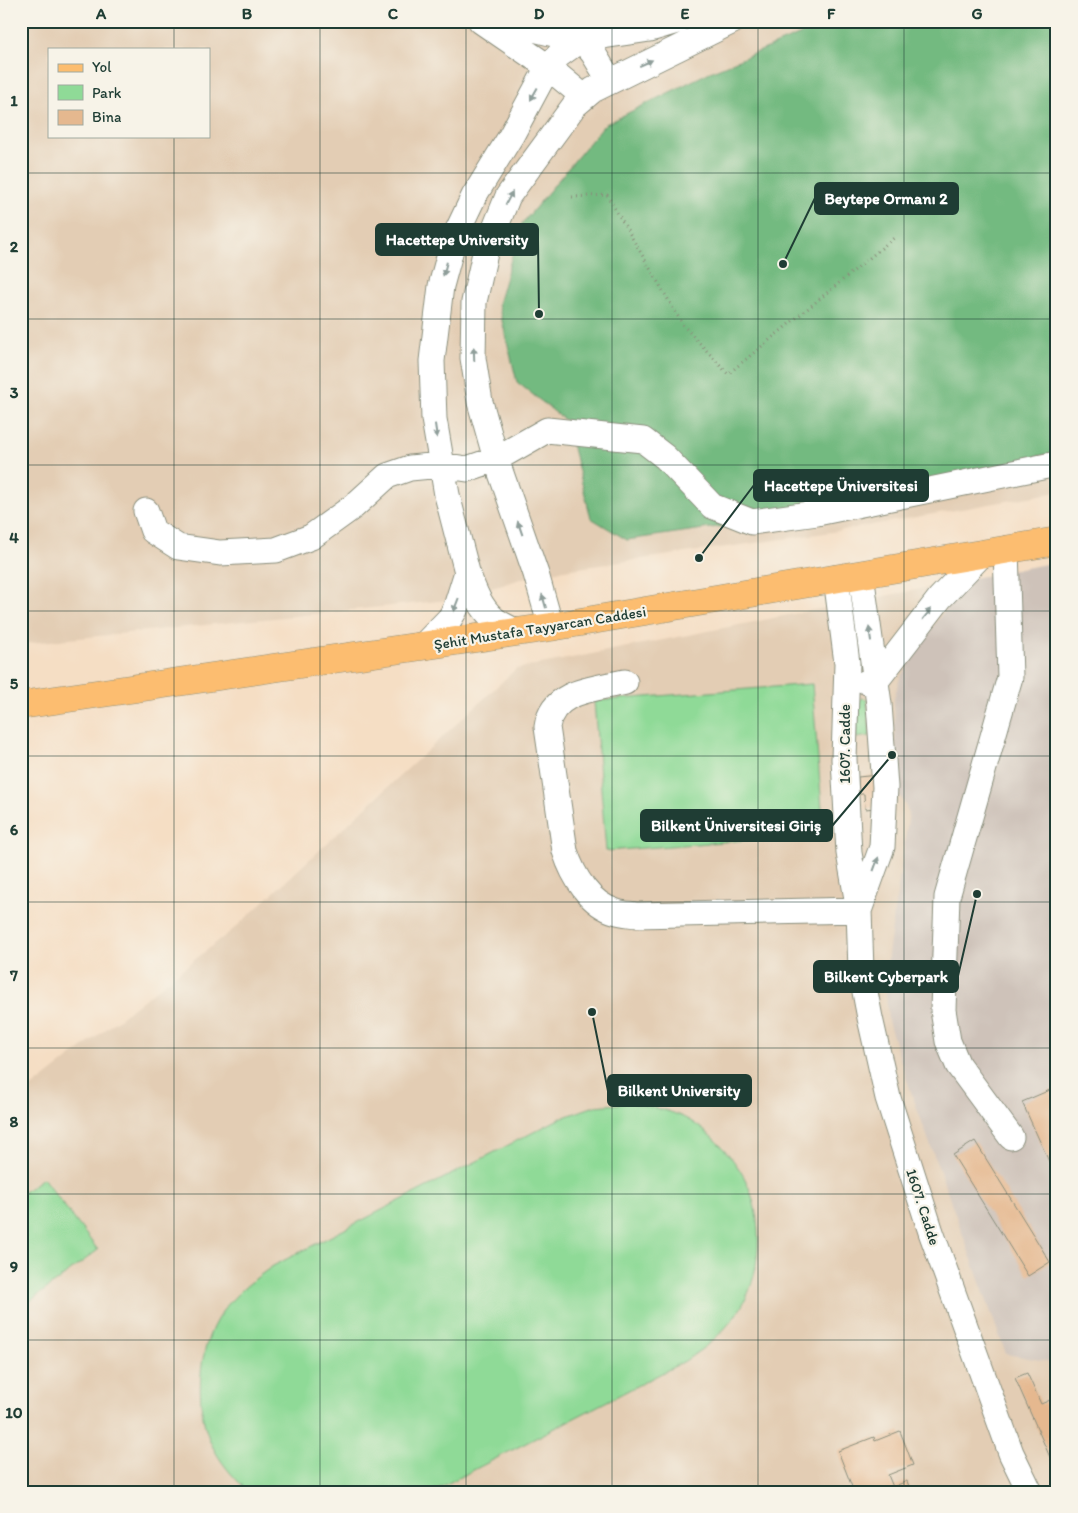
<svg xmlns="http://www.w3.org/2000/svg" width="1078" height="1513" viewBox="0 0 1078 1513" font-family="Itim,sans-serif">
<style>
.built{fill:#e3cdb4;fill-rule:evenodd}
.industrial{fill:#cec2b9}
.green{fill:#8fda97;stroke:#578c66}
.forest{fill:#73ba80;stroke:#497c5a}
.building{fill:#e5b88f}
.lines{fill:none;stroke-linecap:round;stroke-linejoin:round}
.minor-casing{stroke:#8a8e7c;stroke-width:27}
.major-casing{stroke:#8a8e7c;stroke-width:29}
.path{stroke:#8a8e7c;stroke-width:3;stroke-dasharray:1 4;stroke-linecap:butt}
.minor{stroke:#fff;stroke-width:25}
.major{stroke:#fcbd6f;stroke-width:28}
.oneway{fill:#8f9e9a}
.grid{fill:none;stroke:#1f3d34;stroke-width:1;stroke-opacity:0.55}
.labels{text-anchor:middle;stroke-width:4.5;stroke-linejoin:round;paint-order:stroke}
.street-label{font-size:15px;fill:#1f3d34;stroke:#f7f3e8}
.leader{fill:none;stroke:#1f3d34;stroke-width:2}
.callout-dot{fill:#1f3d34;stroke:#f7f3e8;stroke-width:2}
.callout{fill:#1f3d34;stroke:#1f3d34;stroke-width:2}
.callout-label{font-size:16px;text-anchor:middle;font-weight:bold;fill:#fff}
.neatline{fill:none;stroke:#1f3d34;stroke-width:2}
.grid-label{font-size:16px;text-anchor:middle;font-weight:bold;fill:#1f3d34}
</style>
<rect width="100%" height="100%" fill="#f7f3e8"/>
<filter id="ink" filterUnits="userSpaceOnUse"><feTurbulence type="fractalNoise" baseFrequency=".02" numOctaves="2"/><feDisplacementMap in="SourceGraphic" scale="10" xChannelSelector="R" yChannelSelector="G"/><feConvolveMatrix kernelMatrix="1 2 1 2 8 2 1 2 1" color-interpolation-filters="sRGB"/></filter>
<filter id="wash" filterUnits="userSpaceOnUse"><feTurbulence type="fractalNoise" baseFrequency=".0096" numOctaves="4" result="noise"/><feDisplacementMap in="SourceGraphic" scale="20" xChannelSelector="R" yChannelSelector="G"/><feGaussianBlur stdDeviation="1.12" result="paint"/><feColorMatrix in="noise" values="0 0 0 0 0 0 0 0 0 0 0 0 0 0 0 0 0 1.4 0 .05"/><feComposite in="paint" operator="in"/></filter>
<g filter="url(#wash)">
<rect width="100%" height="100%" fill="#f5dec4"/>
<path class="built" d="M21,21H1057V492L832,532L536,574L458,599L21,644ZM49,49H209V136H49Z
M1057,562V1492H21V1096L235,928L516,669Z"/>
<path class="industrial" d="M1057,562V1363L1006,1354L905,1075L888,1021L885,975L909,813L897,790L894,698L900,678L925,637L968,579Z"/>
<path class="green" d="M812,684L824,834L606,851L594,701Z
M862,698L867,699L870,736L856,738V702Z
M630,1103C653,1107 678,1111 698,1126C716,1139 733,1157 744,1177C765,1216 763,1279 736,1315C720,1336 707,1346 685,1361L431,1492H249C236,1480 224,1467 215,1451C193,1413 196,1347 222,1312C237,1292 253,1280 273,1266L561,1118L595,1106Z
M43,1178L98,1250L21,1308V1194Z"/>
<path class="forest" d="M823,21H1057V452L752,522L627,540L591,518L566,421L517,382L498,304L521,225L604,125L710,72L801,34Z"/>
<g id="blocks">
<path class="building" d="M878,775L876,808L865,809L864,794H859L858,777Z
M1057,1087V1179L1022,1102Z
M975,1141L1050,1262L1028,1276L953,1155Z
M1027,1373L1041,1404L1057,1397V1473L1015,1378Z
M900,1431L913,1465L888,1475L893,1487L907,1481L911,1492H854L838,1451L874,1437L875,1441Z"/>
</g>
</g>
<g filter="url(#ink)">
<use href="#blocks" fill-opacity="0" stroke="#8a8e7c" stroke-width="1"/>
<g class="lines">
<defs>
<path id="minor" d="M481,21L548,67L584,97
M500,21L583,41L593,53L610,81
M146,511L153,531L178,547L220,553L276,550L311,537L354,506L387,476L410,468L441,465L467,469L496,459L547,430L643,440L665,457L712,506L752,522L817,513L1057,464
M1006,549L1010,677L947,897L943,1010L948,1041L958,1065L1011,1137
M467,572C473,588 480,608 494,619C500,624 508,627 514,631
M836,578L847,663L844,759L849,853L859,910L861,971L870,1018L888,1098L931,1232L1011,1453L1030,1492
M551,627L536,574L496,459L480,402L473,358L474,302L485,253L508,196L574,106L593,90L733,21
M423,646L450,618L455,610L467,572L447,495L434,419L432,361L441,286L454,238L474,196L511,136L548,67L559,55L573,45L596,37L650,29L677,21
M625,682C595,689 552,690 547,727L565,851C573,876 590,905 617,912C623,914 631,914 637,915L859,910
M867,682L876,681L940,598L982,554
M860,908L882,847L885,787L879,704L861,574"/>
<path id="major" d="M21,705L551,627L1057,541"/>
</defs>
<use href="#minor" class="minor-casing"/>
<use href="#major" class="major-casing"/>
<path class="path" d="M572,197L607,195L683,325L728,374L895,237"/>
<use href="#minor" class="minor"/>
<use href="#major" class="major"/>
</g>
<defs><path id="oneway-solid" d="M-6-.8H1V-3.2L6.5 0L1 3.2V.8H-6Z" transform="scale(1.25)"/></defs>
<g class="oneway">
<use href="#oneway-solid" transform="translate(646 63) rotate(-25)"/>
<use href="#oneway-solid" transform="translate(534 94) rotate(119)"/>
<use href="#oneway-solid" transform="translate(509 198) rotate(-62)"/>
<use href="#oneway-solid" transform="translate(445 269) rotate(105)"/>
<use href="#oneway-solid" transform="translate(474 354) rotate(-92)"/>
<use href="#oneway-solid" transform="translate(436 431) rotate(82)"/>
<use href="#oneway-solid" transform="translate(520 528) rotate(-109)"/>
<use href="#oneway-solid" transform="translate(544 601) rotate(-106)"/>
<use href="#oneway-solid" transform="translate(456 605) rotate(111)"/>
<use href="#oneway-solid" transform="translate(927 614) rotate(-51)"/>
<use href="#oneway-solid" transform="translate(870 634) rotate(-98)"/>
<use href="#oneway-solid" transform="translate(876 864) rotate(-70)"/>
</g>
</g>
<path class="grid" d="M174,21V49M320,21V1492M466,21V1492M612,21V1492M758,21V1492M904,21V1492M174,136V1492M21,173H1057M21,319H1057M21,465H1057M21,611H1057M21,756H1057M21,902H1057M21,1048H1057M21,1194H1057M21,1340H1057"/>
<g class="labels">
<g class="street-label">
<text transform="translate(540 628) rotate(-9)" y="5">Şehit Mustafa Tayyarcan Caddesi</text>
<text transform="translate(845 744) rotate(-90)" y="5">1607. Cadde</text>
<text transform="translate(923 1207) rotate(72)" y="5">1607. Cadde</text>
</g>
</g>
<path class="leader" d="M783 264L815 198M539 314L538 240M699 558L754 485M892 755L832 826M977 894L958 976M592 1012L608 1091"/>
<g class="callout-dot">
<circle cx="783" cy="264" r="5"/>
<circle cx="539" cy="314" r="5"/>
<circle cx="699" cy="558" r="5"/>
<circle cx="892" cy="755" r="5"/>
<circle cx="977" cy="894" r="5"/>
<circle cx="592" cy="1012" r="5"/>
</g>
<g class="callout">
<rect x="815" y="183" width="143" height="31" rx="5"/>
<rect x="376" y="224" width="162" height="31" rx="5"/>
<rect x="754" y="470" width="174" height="31" rx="5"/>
<rect x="641" y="810" width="191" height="31" rx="5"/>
<rect x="814" y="961" width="144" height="31" rx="5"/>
<rect x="608" y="1075" width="143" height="31" rx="5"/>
</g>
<g class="callout-label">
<text x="886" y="204">Beytepe Ormanı 2</text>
<text x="457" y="245">Hacettepe University</text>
<text x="841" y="491">Hacettepe Üniversitesi</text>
<text x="736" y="831">Bilkent Üniversitesi Giriş</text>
<text x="886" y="982">Bilkent Cyberpark</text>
<text x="679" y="1096">Bilkent University</text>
</g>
<rect width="1078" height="1513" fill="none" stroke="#f7f3e8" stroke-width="55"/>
<rect x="48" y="48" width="162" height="90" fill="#f7f3e8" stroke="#a1aaa0"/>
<rect x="58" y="64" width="25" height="8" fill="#fcbd6f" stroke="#a1aaa0"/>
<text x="92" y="72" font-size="15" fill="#1f3d34">Yol</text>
<rect x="58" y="85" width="25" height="15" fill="#8fda97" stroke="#a1aaa0"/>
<text x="92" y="98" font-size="15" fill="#1f3d34">Park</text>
<rect x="58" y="110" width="25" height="15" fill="#e5b88f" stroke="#a1aaa0"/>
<text x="92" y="122" font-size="15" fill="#1f3d34">Bina</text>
<rect x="28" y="28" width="1022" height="1458" class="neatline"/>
<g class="grid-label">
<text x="101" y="19">A</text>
<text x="247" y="19">B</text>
<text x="393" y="19">C</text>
<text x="539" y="19">D</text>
<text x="685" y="19">E</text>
<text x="831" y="19">F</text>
<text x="977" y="19">G</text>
<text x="14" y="106">1</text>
<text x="14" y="252">2</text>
<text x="14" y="398">3</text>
<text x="14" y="543">4</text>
<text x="14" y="689">5</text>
<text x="14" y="835">6</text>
<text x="14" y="981">7</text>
<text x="14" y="1127">8</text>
<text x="14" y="1272">9</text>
<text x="14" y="1418">10</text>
</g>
</svg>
